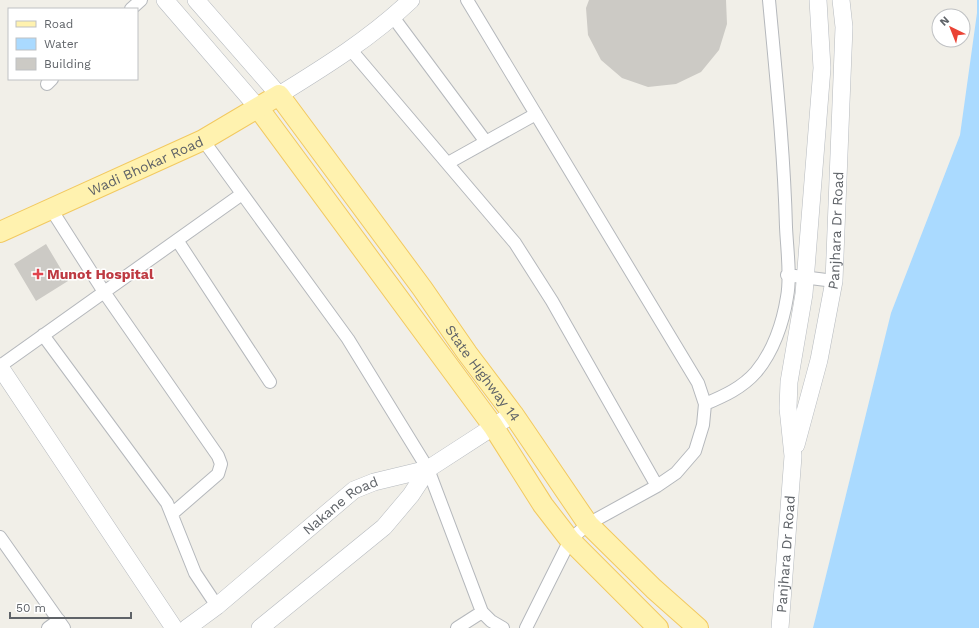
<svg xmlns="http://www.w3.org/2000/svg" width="979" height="628" viewBox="0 0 979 628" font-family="'Work Sans',sans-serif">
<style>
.water{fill:#aadaff}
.building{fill:#cccac5}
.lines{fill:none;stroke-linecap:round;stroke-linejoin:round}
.street-casing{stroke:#b5b8bc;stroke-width:14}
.secondary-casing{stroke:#b6babf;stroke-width:18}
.primary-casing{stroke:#f2c960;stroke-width:22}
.street{stroke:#fff;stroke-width:12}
.secondary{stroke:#fff;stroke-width:17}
.primary{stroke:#fff2af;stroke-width:20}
.health-dot{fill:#e0444e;stroke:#fff;stroke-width:1.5}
.labels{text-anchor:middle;stroke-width:3;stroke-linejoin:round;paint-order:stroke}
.street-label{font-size:14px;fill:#5f6368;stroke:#fff}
.health-label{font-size:14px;font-weight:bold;fill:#be3a42;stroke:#fff;text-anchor:start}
</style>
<rect width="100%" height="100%" fill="#f1efe8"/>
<path class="water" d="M977,0H979V628H813L891,313L960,135L977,13Z"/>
<path class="building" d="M589,0H726L727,24L719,50L701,72L676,84L648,87L622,78L601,60L588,35L586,8Z
M46,244L68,281L36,301L14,264Z"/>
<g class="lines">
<defs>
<path id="street" d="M467,0L698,383L705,404L703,425L695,451L676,473L657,486L588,524L570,540L526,628
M131,9L141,0
M393,17L486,142
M351,50L515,243L552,301L657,486
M47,84L52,79
M203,140L348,339L428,469L482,612L491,621L503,628
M448,163L536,114
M51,209L104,292L218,456L221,464L218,474L173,513
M177,240L270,382
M787,275L834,281
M43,335L167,503L195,573L217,606
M0,366L242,194
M705,404C724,396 742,388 756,372C773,352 783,323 787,297C791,277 787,249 786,227C784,151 776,76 769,0
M0,537L64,628
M48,628L59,620
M457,628L482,612"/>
<g id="secondary">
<path d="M165,0L259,109"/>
<path d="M196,0L279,95C326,66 371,38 411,0"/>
<path d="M0,367L174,628"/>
<path id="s1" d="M796,445L819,360L834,281L844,27L841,0"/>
<path id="s2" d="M187,628L217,606L354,490L374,482L428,469L513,414"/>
<path d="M260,628L384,527L411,495L428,469"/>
<path id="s3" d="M780,628L793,456L788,408L789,382L804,294L822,68L818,0"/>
</g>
<g id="primary">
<path d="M259,109L493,426L543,505L570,540L658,628"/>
<path id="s4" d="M0,232L203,140L279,95L422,288L467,353L513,414L588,524L654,589L698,628"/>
</g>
</defs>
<use href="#street" class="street-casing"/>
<use href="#secondary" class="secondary-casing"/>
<use href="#primary" class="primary-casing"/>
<use href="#street" class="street"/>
<use href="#secondary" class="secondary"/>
<use href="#primary" class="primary"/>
</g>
<path class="health-dot" d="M36 268h4v4h4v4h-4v4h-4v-4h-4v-4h4z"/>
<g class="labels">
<g class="street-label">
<text dy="5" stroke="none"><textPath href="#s4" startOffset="160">Wadi Bhokar Road</textPath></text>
<text dy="5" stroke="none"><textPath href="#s1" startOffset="219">Panjhara Dr Road</textPath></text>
<text dy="5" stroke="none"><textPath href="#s4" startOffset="656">State Highway 14</textPath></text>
<text dy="5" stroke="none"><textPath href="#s2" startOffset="197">Nakane Road</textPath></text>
<text dy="5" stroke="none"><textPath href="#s3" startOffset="74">Panjhara Dr Road</textPath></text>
</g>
<g class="health-label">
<text x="47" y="279">Munot Hospital</text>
</g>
</g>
<rect x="8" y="8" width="130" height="72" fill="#ffffff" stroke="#bfc1c3"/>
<rect x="16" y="21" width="20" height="6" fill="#fff2af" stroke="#bfc1c3"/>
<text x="44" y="28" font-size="12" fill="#5f6368">Road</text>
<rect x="16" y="38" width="20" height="12" fill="#aadaff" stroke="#bfc1c3"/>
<text x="44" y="48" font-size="12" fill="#5f6368">Water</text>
<rect x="16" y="58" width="20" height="12" fill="#cccac5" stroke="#bfc1c3"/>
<text x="44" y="68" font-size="12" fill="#5f6368">Building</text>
<g transform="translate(951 28) rotate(317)"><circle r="19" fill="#ffffff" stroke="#bfc1c3"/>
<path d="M0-3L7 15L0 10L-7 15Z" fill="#ea4335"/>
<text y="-6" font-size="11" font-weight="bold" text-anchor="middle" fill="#5f6368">N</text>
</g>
<path d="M10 612v6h121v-6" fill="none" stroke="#5f6368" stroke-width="2"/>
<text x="16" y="612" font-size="12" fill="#5f6368" stroke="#ffffff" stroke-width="3" paint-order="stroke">50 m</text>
</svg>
